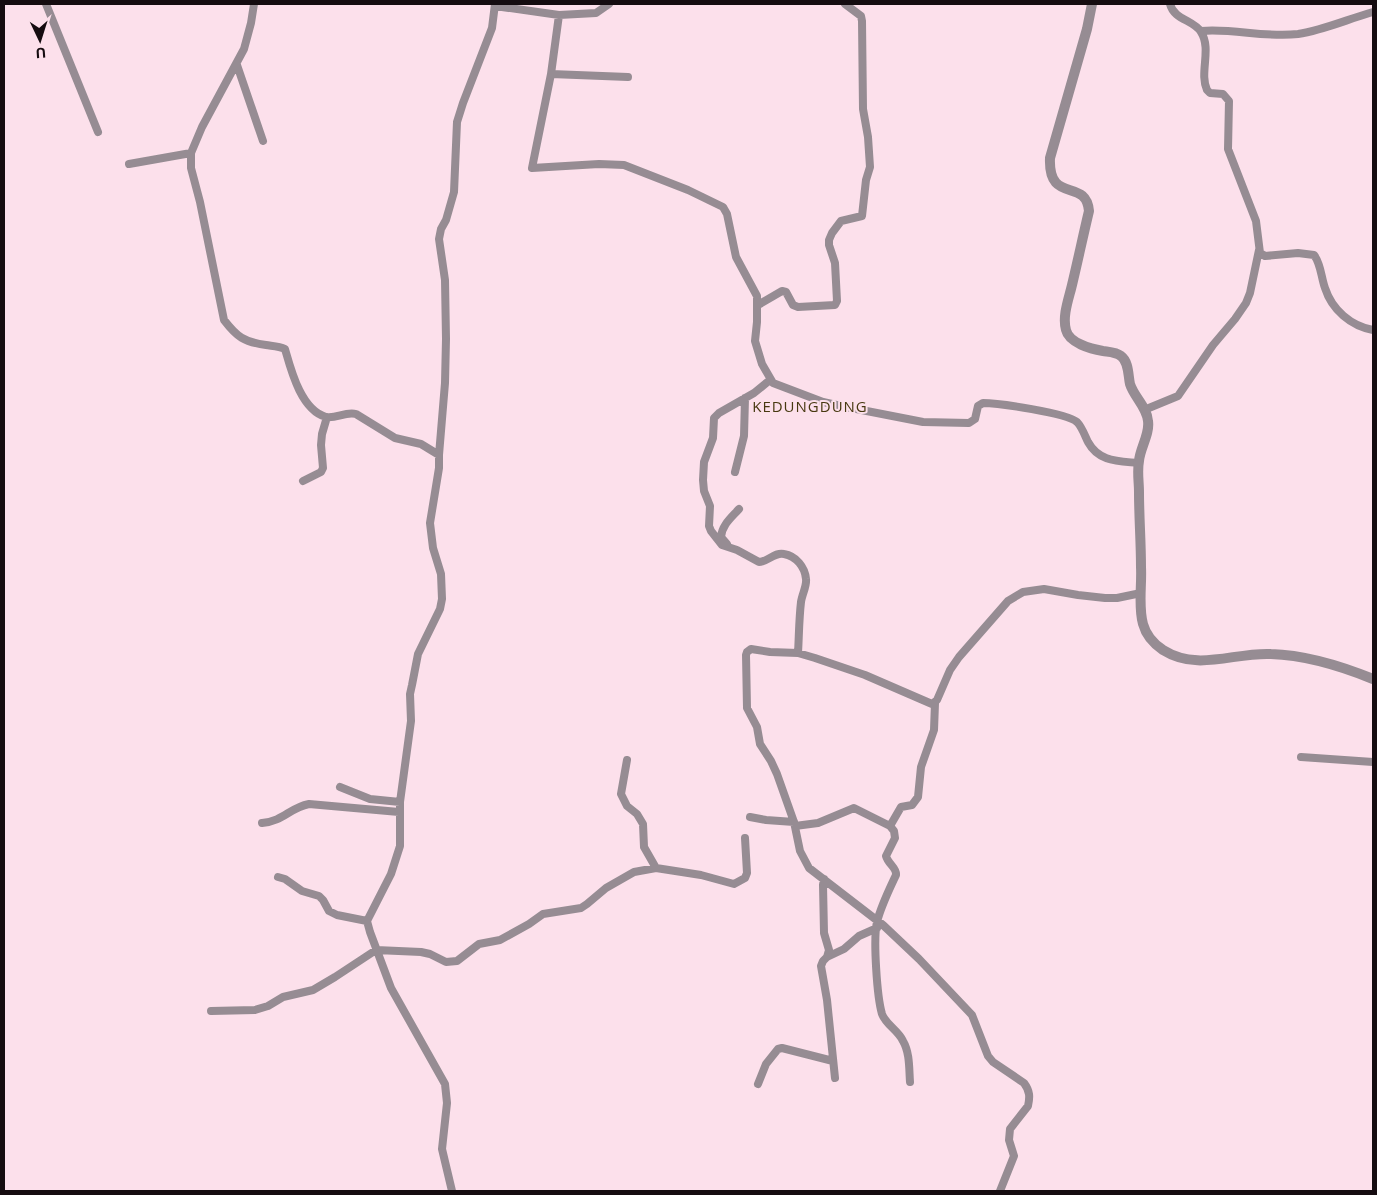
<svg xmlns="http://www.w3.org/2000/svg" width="1377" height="1195" viewBox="0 0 1377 1195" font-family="'Open Sans',sans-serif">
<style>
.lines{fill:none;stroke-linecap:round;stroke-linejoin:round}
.minor{stroke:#968c93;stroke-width:8}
.tertiary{stroke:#968c93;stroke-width:10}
.labels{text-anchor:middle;stroke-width:4;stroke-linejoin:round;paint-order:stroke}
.quarter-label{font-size:15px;letter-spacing:1px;fill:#473810;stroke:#fce0eb}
</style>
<rect width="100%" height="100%" fill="#fce0eb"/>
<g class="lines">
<path class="minor" d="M46,4L98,132
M254,4L251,23L244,49L202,127L191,153V168L200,202L224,320C237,337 244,342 266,345C272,346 279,346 285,349C291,370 301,410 326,417C336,419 346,411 356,414L395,438L421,444L439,455V468L430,523L433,548L441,574L442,599L440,609L418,654L412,685L410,694L411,721L400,802V846L391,874L367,921L370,932L391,988L445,1084L447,1103L442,1149L452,1191
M1170,4C1174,20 1194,20 1201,32C1212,49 1199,73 1207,90L1210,93L1223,94L1229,101L1228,149L1256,221L1260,253L1265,256L1298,253L1314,255C1321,264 1321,277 1325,288C1332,310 1351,326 1373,330
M495,6L559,15L596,13L609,4
M559,15L551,74L532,168L599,164L624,165L688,190L723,207L727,214L736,257L757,296V322L755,341L762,364L773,383L823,402L841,406L923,422L969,423L975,419L978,406L983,403C998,403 1067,413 1077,422C1082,427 1085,436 1088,442C1099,462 1118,461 1138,463
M1201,31C1233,28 1265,38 1298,34C1324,30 1348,19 1373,12
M237,65L263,141
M551,74L628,77
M129,164L191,153
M758,305L782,291L786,292L793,305L798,307L835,305L837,301L835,263L829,245V240L832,233L841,221L862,216L866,180L870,167L868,137L863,109L862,21L861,16L845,4
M770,380L754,393L719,413L714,418L713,438L704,462L703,480L704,491L710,506L709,526L711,531L722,545L737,550L759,562C768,562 774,552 784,554C796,556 805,567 806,579C807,586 802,594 801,602C799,619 799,636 798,653
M1144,410L1178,396L1213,345L1235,319L1246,303L1250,293L1259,250
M439,455L445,383L446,339L445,280L439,239L441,229L446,220L454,192L457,122L463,103L492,28L495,4
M735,472L744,436L745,398
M303,481L321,472L323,468L321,445L322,434L327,417
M727,544L721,537C722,525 731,518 739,509
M1301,757L1373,762
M627,760L621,794L627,806L637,814L643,824L644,847L656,868
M340,787L370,799L400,802
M750,817L766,820L794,822
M262,823C284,821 289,808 309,804L399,812
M795,826L818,823L854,808L890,826L894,831L895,838L886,856C888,864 897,868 896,875C889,890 881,906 877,922C873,939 877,997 882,1014C886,1025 898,1030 903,1041C910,1053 909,1069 910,1082
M890,826L901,807L912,805L918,797L921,767L934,730L935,703
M278,877L285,879L302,891L319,896L323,900L329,911L337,915L367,921
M824,879L823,885L824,933L829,950L827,957
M211,1011L255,1010L268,1006L283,997L313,990L335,977L376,950L421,952L430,954L446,962L457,961L479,944L500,940L529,924L543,914L581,908L587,904L606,888L634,872L656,868L701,875L734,884L745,878L747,873L745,838
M835,1078L827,1000L821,966L823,961L827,957L844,949L859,936L877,928
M758,1084L766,1064L778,1049L782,1048L833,1061
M1000,1191L1014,1156L1009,1140L1010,1129L1028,1106C1030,1097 1030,1091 1024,1083L993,1062L988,1056L972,1015L919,959L883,925L809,868L800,851L794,822L777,774L771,761L760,744L757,727L747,708L746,655L747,652L751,649L770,652L798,653L815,658L865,675L932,704L937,700L950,670L959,657L1008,601L1023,592L1044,589L1078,595L1105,598H1117L1141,593"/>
<path class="tertiary" d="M1092,4L1087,29L1050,158C1048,205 1086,177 1089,211C1083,236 1078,260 1072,285C1069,298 1062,316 1066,330C1069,343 1091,349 1103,351C1110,352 1116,352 1121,356C1129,362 1128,375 1130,384C1134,397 1147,407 1148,421C1150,434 1140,448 1139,461C1137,471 1139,482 1139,492C1139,517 1141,542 1141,567C1142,586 1138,606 1143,624C1146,635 1154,644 1163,650C1198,672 1234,652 1271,654C1305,655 1341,666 1373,679"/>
</g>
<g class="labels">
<g class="quarter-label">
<text x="810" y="412">KEDUNGDUNG</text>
</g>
</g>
<rect width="1377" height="1195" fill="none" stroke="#150c10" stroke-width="10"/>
<g transform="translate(40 40) rotate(176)" stroke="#fce0eb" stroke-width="4" paint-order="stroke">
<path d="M0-4L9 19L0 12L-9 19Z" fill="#150c10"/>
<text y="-8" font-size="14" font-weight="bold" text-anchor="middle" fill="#150c10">U</text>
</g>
</svg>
